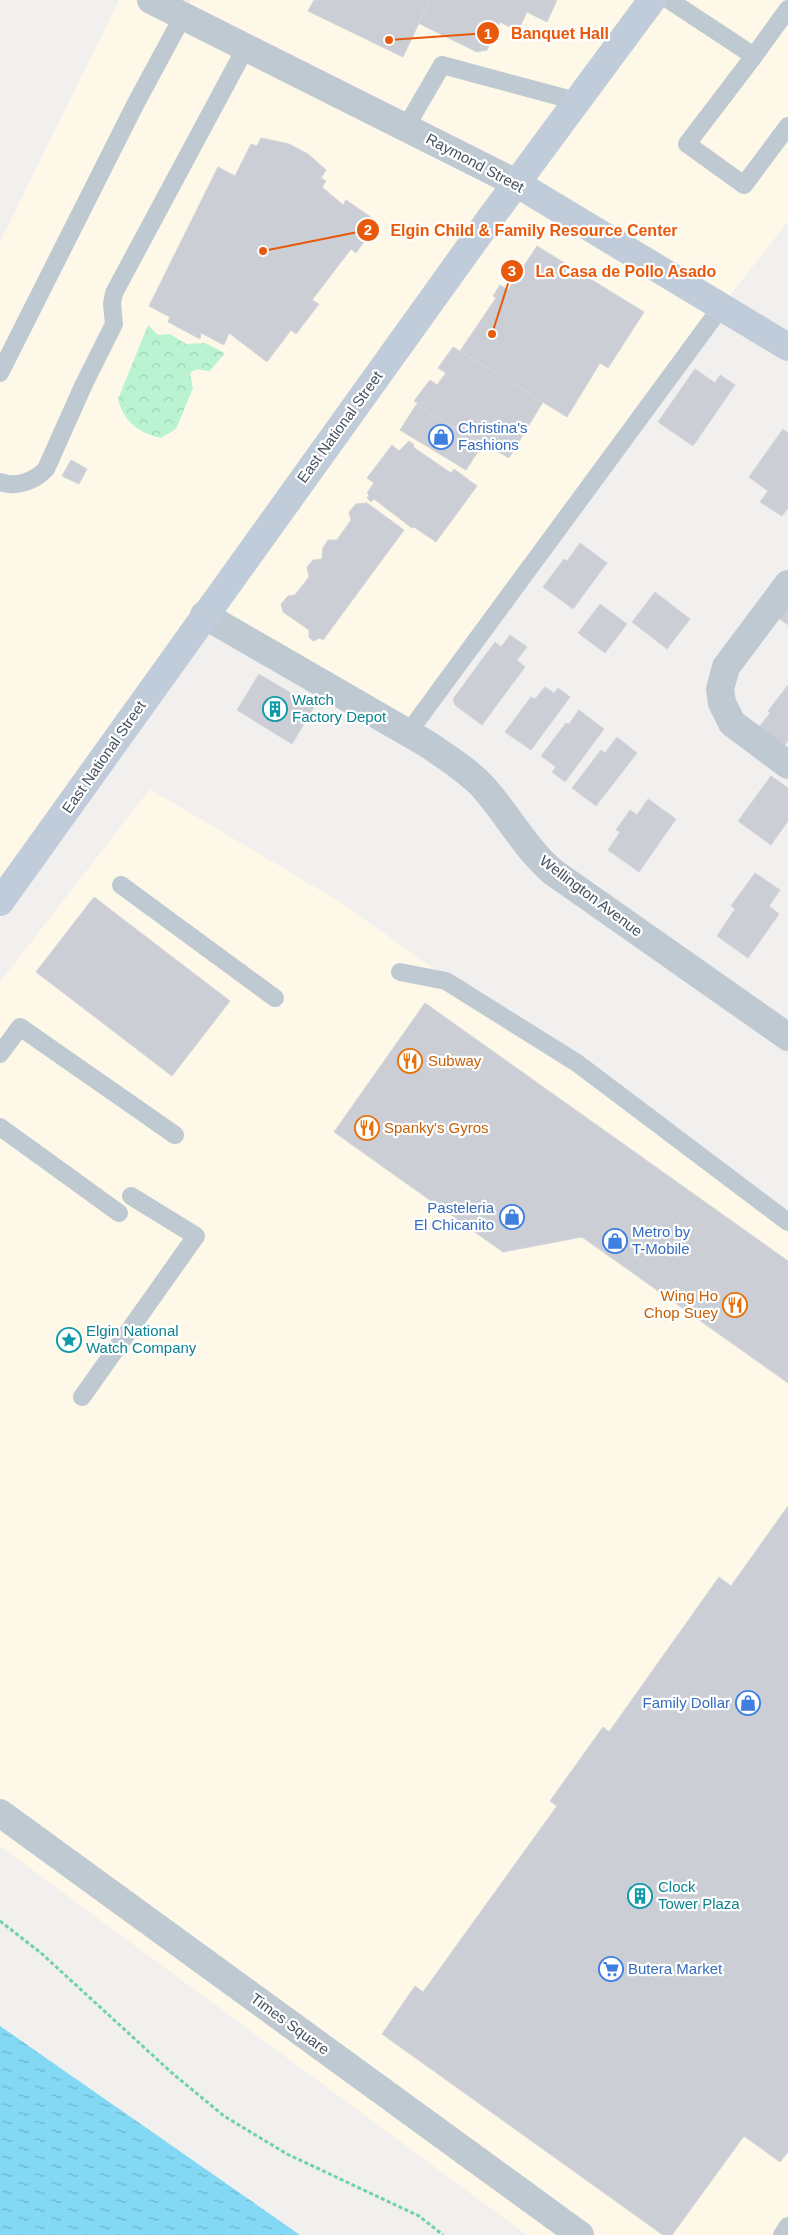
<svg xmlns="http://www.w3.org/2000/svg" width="788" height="2235" viewBox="0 0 788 2235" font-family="Helvetica,sans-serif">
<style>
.commercial{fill:#fdf8e7}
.park{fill:url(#park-crowns)}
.water{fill:url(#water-ripples)}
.building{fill:#cbced4;stroke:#d3d5db}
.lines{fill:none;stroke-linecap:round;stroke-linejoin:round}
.path{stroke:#6fd4a5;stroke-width:3;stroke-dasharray:4 2.5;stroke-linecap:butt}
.lane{stroke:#bec9d2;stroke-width:18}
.street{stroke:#bec9d2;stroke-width:28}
.secondary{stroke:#c0ccda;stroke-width:28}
.labels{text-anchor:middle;stroke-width:4.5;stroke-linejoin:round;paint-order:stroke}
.street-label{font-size:15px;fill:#45525e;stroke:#fff}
.shop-label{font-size:15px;fill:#366cbe;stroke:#fff;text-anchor:start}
.culture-label{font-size:15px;fill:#0d838f;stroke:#fff;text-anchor:start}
.food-label{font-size:15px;fill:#c56008;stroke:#fff;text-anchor:start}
.leader{fill:none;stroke:#e8590c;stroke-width:2}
.callout-dot{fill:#e8590c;stroke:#fff;stroke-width:2}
.mark-label{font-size:15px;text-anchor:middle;font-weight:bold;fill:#fff}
.callout-label{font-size:16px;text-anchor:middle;font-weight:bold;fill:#e8590c;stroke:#fff;stroke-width:4.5;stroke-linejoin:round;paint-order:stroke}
</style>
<defs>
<pattern id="park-crowns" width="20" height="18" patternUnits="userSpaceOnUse" patternTransform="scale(1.25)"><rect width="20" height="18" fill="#baf3d2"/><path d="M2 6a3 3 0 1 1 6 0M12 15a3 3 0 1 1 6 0" fill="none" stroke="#a1d2b7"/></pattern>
<pattern id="water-ripples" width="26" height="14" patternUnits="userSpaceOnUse" patternTransform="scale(1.25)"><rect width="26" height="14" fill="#83d9f4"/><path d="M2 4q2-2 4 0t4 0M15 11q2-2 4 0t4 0" fill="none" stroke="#6db3c9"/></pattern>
</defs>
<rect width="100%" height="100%" fill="#f2efef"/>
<path class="commercial" d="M119,0H151L182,16L191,0H788V221L722,306L408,733L204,615L0,902V242Z
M150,789L340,902L788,1221V2235H527L0,1846V982Z"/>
<path class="park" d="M148,325L158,335L170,334L186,344L205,343L225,353L210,371C201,371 196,366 190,374L193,388L176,429L161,438C139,433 123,421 118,399Z"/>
<path class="water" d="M0,2026L300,2235H0Z"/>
<path class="building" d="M314,0H430L403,57L308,11Z
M430,0H557L547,22L527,12L518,31L500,22L487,50L477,52L418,23Z
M261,138L289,144L308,154L326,170L321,178L326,181L322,187L343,205L346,200L378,222L356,253L351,249L312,300L319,304L296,334L291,330L267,362L229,333L224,345L201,333L200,339L168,322L170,317L149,306L218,167L235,176L251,144L257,146Z
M537,246L644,312L608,368L600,363L567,417L460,351L496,298L493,296L500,285L508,290Z
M453,347L543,402L509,458L416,405L418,403L414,401L430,380L437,385L446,373L438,368Z
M695,369L715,383L720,375L735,385L693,446L658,422Z
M416,405L483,444L466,470L400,430Z
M783,429L788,433V508L782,516L760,502L768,491L749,477Z
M409,441L414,445L413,447L451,473L454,469L477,486L436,542L414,527L412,528L374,499L371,502L367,498L369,495L367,493L374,483L367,478L392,445L399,451Z
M71,460L87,469L79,484L62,476Z
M367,503L404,530L323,640L320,638L313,641L309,637V630L283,612L281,604L288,596L295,595L309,577L307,567L313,560L322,559L323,548L328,540H337L351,520L349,512L356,504Z
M580,543L607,563L573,609L543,587L564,559L567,561Z
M655,592L690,619L667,649L632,622Z
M788,593V625L772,613Z
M600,604L627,624L605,653L578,633Z
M510,635L527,647L517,660L525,667L482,725L455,705L453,699L495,642L501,647Z
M259,674L314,707L292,744L237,710Z
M788,685V741L784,746L759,727L770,713L768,711Z
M545,687L554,693L558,688L570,697L531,750L505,732L531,697L535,699Z
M579,710L604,729L565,782L552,772L556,767L541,756L566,723L569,724Z
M617,737L637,753L596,806L572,788L601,750L605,753Z
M771,776L788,788V821L771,845L738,821Z
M648,799L676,819L639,872L608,850L620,832L616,830L630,810L637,815Z
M755,873L780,890L769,906L779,914L748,958L717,936L735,909L731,906Z
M94,897L230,1001L172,1076L36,972Z
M425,1003L788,1261V1383L582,1237L503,1252L334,1132Z
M788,1506V2152L780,2162L744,2136L672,2235H663L382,2034L415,1986L423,1992L557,1806L550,1801L603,1727L609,1732L719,1577L731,1586Z"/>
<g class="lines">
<path class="path" d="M0,1921L41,1953L172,2073L224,2116L287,2154L419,2216L443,2235"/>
<path class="lane" d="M669,0L754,56L687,144L744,185L788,126
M754,56L788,9
M406,127L442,65L576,101
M0,373L136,103L183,16
M0,482C16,488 35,481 46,469L84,384L114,324L112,304L114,293L245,49
M408,733L722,306
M121,885L275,998
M400,972L446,981L577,1063L788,1222
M0,1054L20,1027L175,1135
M0,1127L119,1213
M82,1397L196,1236L131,1196
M782,2235L788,2226"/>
<path class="street" d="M151,0L516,183
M788,584L726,667L720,689L722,703L732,723L788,765
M204,615L429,745C447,758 469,771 484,788C508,815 525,848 553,872L788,1037
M0,1813L580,2235"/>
<path class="secondary" d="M516,183L788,347
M0,902L492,216L652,0"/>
</g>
<defs>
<symbol id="shop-ring" viewBox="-11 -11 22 22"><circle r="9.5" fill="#fff" stroke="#3f7fe0" stroke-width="1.5"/><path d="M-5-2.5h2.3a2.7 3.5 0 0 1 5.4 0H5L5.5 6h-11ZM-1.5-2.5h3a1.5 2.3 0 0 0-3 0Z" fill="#3f7fe0"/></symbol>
<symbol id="building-ring" viewBox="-11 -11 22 22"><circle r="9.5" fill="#fff" stroke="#0f9aa8" stroke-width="1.5"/><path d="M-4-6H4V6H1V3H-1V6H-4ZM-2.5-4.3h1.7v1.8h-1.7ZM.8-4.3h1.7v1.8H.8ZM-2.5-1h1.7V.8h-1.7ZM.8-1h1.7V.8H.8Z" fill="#0f9aa8"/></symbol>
<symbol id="restaurant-ring" viewBox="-11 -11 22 22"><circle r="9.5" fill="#fff" stroke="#e8710a" stroke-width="1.5"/><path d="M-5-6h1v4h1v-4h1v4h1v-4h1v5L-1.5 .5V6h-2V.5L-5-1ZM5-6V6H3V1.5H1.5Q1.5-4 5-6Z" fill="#e8710a"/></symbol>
<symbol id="sight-ring" viewBox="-11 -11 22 22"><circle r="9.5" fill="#fff" stroke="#0f9aa8" stroke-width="1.5"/><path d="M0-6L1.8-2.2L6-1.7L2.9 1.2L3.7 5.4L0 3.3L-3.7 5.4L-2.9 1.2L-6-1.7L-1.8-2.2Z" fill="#0f9aa8"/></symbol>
<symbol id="supermarket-ring" viewBox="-11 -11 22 22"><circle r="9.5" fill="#fff" stroke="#3f7fe0" stroke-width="1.5"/><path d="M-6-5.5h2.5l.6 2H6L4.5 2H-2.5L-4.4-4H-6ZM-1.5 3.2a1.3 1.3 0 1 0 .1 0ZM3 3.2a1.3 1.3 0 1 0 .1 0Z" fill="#3f7fe0"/></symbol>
</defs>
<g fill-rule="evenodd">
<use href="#shop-ring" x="427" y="423" width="28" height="28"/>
<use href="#building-ring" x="261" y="695" width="28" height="28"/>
<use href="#restaurant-ring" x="396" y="1047" width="28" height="28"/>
<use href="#restaurant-ring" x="353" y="1114" width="28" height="28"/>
<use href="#shop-ring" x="498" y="1203" width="28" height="28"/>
<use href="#shop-ring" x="601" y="1227" width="28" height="28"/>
<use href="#restaurant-ring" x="721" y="1291" width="28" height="28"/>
<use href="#sight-ring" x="55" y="1326" width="28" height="28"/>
<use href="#shop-ring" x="734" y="1689" width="28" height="28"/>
<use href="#building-ring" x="626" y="1882" width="28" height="28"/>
<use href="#supermarket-ring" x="597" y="1955" width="28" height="28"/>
</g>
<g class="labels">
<g class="street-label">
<text transform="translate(475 163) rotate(28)" y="5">Raymond Street</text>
<text transform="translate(340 427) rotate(-54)" y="5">East National Street</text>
<text transform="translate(104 757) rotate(-55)" y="5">East National Street</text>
<text transform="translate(591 896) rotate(37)" y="5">Wellington Avenue</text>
<text transform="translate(290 2024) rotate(36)" y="5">Times Square</text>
</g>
<g class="shop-label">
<text x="458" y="433">Christina's<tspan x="458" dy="17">Fashions</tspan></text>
<text x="494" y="1213" text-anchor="end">Pasteleria<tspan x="494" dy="17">El Chicanito</tspan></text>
<text x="632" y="1237">Metro by<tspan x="632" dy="17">T-Mobile</tspan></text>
<text x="730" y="1708" text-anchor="end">Family Dollar</text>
<text x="628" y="1974">Butera Market</text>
</g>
<g class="culture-label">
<text x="292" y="705">Watch<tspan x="292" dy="17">Factory Depot</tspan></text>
<text x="86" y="1336">Elgin National<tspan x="86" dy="17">Watch Company</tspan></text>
<text x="658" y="1892">Clock<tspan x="658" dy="17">Tower Plaza</tspan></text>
</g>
<g class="food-label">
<text x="428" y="1066">Subway</text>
<text x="384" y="1133">Spanky's Gyros</text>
<text x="718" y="1301" text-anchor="end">Wing Ho<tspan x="718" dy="17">Chop Suey</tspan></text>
</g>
</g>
<path class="leader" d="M389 40L488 33M263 251L368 230M492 334L512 271"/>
<g class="callout-dot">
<circle cx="389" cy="40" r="5"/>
<circle cx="263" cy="251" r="5"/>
<circle cx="492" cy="334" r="5"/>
<circle cx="488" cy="33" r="12"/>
<circle cx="368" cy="230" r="12"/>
<circle cx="512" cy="271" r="12"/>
</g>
<g class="mark-label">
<text x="488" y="39">1</text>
<text x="368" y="235">2</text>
<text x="512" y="276">3</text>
</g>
<g class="callout-label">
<text x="560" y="39">Banquet Hall</text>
<text x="534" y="236">Elgin Child &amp; Family Resource Center</text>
<text x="626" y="277">La Casa de Pollo Asado</text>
</g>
</svg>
